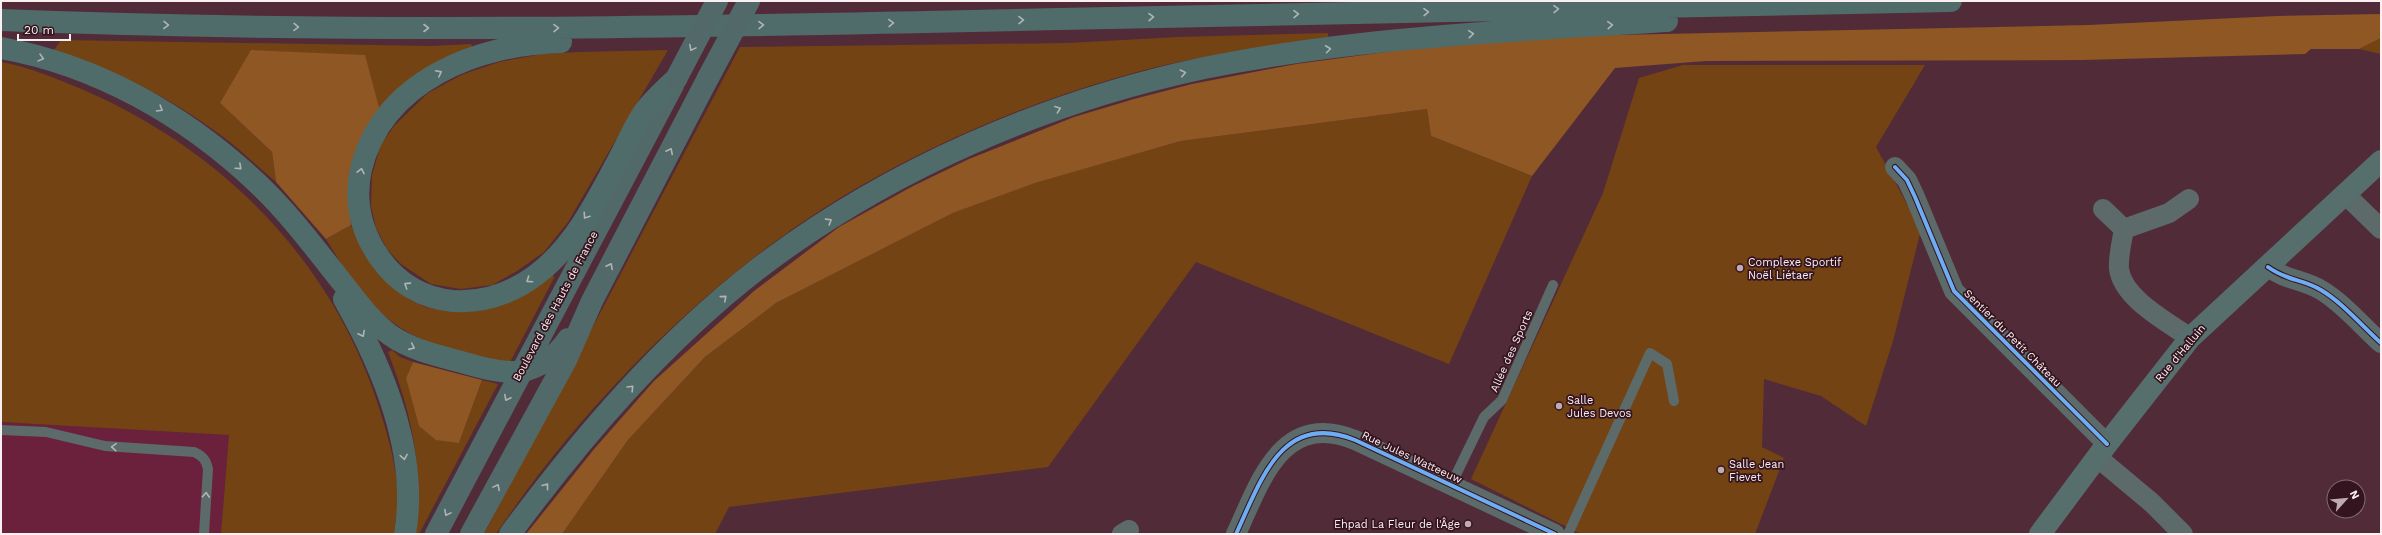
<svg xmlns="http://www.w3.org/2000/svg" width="2382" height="535" viewBox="0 0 2382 535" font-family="'Work Sans',sans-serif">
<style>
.built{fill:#6b213c}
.green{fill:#744313}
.forest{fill:#8e5724}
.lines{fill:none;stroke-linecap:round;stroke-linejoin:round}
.service{stroke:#5c6a69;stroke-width:10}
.minor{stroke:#5c6a69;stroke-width:20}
.secondary{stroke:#566e6c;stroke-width:22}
.trunk{stroke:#516a69;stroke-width:22}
.motorway{stroke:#506c6a;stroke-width:22}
.trunk-bridge{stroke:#516a69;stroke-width:22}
.cycleway-casing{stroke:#34141e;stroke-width:6}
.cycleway{stroke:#6dadf4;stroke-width:4}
.oneway{stroke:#aeb5b5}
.oneway2{stroke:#aeb4b4}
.oneway3{stroke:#b3b4b4}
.poi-dot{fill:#bfabb1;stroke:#34141e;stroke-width:1.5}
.labels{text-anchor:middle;stroke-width:3.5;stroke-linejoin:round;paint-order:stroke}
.poi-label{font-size:11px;fill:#faf0f2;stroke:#34141e;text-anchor:start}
.street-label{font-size:11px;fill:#faf0f2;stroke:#34141e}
</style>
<rect width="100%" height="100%" fill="#522b39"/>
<path class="built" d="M1,422L229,435L221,534H1Z"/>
<path class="green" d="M1328,33V37C1257,48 1185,57 1116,78C1026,104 938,141 857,188C718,268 585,401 496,534H484L740,47L1068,43L1178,37Z
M2381,38V54L2359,49Z
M61,40L432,46L471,44L473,49L380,111L220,103L272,152L276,182C258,167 241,150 222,136C171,98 115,70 54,50Z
M668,50L568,222L544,252L517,271L492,285L461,289L431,284L401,264L387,249L376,228L371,206L372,175L381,144L395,125L428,93L461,75L499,62L542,54L580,52Z
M1,62C30,67 59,80 86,91C218,149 322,251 372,387C384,422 397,461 398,498C398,509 395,522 394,534H221L229,435L1,422Z
M1683,65H1925L1876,147L1921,230L1893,341L1866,426L1821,396L1764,379L1762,447L1784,458L1755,534H1581L1471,479L1603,193L1639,78Z
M1427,109L1431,136L1532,176L1449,364L1196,262L1048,467L729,507L715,534H562L628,440L705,357L776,303L953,213L1034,183L1181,141Z
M351,225L364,254L376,270L410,300L426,307L448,311L553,274L554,278L509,364C446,348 404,344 360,291C347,275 337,256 326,239Z
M392,350L400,357L413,362L406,378L459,443L482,380L498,384L419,534H414C425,470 411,412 388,352Z"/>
<path class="forest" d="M2381,14V38L2359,49H2311L2305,54L2083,60L1706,61L1615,68L1532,176L1431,136L1427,109L1181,141L1035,183L953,213L776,303L705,357L628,440L562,534H526L595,448L654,381L754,291L839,227L913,186L969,159L1074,117L1134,99L1192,84L1296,64L1401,50L1570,36L2088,25L2277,16Z
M251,50L365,55L380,111L348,189L351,225L326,239L276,182L272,152L220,103Z
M413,362L482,380L459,443L436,440L419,426L406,378Z"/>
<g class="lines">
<path class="service" d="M1,430L46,432L105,446L194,452C203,456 206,460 208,469L204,534
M1451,485L1484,417L1502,400L1553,285
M1568,534L1650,353L1667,364L1674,401"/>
<path class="minor" d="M1895,167L1907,180L1915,197L1954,291L2107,444
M2346,195L2381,229
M2103,209L2124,229L2169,213L2189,199
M2124,229C2122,241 2118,256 2119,269C2123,299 2168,322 2190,338
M2268,267C2287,281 2303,279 2321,290C2343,303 2362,326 2381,343
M2097,457L2152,503L2183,534
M1122,534L1129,530
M1236,534C1260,483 1281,410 1355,440L1555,534"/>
<path class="secondary" d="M2040,534L2107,444L2190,338L2381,161"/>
<path class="trunk" d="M520,372C541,367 556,357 568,339
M436,534L673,85
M471,534L566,360L592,301L708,78"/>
<path class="motorway" d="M1,20C354,34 707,27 1059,19C1357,12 1654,6 1951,1
M561,42C479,44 383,80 361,169C354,201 361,231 379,257C397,283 422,298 453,301C483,303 512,293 536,275C576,245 599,196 622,153C629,139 635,125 644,112C653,100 665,89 676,79
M1,48C97,65 186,116 256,182C288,212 314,247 341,281C356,300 370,320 390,335C410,349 435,355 458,361C479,367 498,373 520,372
M344,299C383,368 419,453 405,534
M510,534C582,437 663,342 759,268C889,169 1045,102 1204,68C1356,37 1513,31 1667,21"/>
<path class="trunk-bridge" d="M708,78L749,1
M676,79L717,1"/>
<defs>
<path id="cycleway" d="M1895,167L1907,180L1915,197L1954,291L2107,444
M2268,267C2287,281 2303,279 2321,290C2343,303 2362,326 2381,343
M1236,534C1260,483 1281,410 1355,440L1555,534"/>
</defs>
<use href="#cycleway" class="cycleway-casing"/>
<use href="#cycleway" class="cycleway"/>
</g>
<defs><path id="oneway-chevron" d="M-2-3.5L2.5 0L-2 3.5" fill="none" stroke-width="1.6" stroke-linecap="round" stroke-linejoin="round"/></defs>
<g class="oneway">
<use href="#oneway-chevron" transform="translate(1556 9) rotate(-1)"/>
<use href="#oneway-chevron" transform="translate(1426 12) rotate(-1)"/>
<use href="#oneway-chevron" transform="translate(1296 14) rotate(-1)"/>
<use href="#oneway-chevron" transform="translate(1151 17) rotate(-1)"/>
<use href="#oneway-chevron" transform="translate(1021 20) rotate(-1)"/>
<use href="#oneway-chevron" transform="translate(891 23) rotate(-1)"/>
<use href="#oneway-chevron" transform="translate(166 25) rotate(1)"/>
<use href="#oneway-chevron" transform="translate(761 25) rotate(-1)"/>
<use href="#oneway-chevron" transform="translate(1610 25) rotate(-4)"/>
<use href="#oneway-chevron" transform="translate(296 27) rotate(1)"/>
<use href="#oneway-chevron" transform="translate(426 28)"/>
<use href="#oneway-chevron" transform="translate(556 28) rotate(-1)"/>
<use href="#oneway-chevron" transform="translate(1471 34) rotate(-5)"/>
<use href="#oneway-chevron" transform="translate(1328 49) rotate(-7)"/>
<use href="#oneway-chevron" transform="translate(41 58) rotate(15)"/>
<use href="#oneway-chevron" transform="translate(439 73) rotate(-27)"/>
<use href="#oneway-chevron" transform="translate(1183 73) rotate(-13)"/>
<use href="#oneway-chevron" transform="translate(160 109) rotate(31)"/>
<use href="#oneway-chevron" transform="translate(1058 109) rotate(-20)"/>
<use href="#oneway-chevron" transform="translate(239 167) rotate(42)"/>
<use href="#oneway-chevron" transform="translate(361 171) rotate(-78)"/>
<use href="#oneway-chevron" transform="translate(586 216) rotate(124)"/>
<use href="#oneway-chevron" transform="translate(829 221) rotate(-32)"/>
<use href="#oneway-chevron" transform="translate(529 280) rotate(146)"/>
<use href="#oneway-chevron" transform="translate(407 285) rotate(-147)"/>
<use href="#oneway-chevron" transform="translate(724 298) rotate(-41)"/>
<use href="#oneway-chevron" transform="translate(362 334) rotate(63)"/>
<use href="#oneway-chevron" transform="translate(412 347) rotate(24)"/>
<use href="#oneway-chevron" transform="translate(631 388) rotate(-46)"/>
<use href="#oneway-chevron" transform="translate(404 457) rotate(80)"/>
<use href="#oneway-chevron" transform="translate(546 486) rotate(-52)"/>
</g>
<g class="oneway2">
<use href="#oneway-chevron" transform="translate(692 48) rotate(118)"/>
<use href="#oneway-chevron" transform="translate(670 151) rotate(-63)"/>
<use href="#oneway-chevron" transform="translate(610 266) rotate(-63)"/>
<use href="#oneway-chevron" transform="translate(507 398) rotate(117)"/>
<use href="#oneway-chevron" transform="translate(497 487) rotate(-62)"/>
<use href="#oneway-chevron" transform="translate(447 513) rotate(118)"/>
</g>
<g class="oneway3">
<use href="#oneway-chevron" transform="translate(114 447) rotate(-176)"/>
<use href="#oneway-chevron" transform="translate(206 495) rotate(-87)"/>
</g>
<g class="poi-dot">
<circle cx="1740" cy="268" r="4"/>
<circle cx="1559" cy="406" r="4"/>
<circle cx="1721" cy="470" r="4"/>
<circle cx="1468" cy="524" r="4"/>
</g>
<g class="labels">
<g class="poi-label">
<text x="1748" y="266">Complexe Sportif<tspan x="1748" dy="13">Noël Liétaer</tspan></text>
<text x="1567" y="404">Salle<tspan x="1567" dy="13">Jules Devos</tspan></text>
<text x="1729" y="468">Salle Jean<tspan x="1729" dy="13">Fievet</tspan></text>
<text x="1460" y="528" text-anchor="end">Ehpad La Fleur de l'Âge</text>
</g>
<g class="street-label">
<text transform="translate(555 306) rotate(-62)" y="4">Boulevard des Hauts de France</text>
<text transform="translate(2013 338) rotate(45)" y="4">Sentier du Petit Château</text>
<text transform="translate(1511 351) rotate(-66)" y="4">Allée des Sports</text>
<text transform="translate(2180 353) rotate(-50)" y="4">Rue d'Halluin</text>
<text transform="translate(1412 457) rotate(25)" y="4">Rue Jules Watteeuw</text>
</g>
</g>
<rect width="2382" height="535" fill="none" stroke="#faf0f2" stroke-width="4"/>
<g transform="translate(2346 499) rotate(63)"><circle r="19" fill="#34141e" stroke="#836c73"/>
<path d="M0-3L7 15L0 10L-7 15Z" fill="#bfabb1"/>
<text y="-6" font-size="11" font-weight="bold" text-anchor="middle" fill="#faf0f2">N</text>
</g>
<path d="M18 34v6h52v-6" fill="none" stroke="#faf0f2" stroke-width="2"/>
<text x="24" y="34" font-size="12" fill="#faf0f2" stroke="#34141e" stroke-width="3" paint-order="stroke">20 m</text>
</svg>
